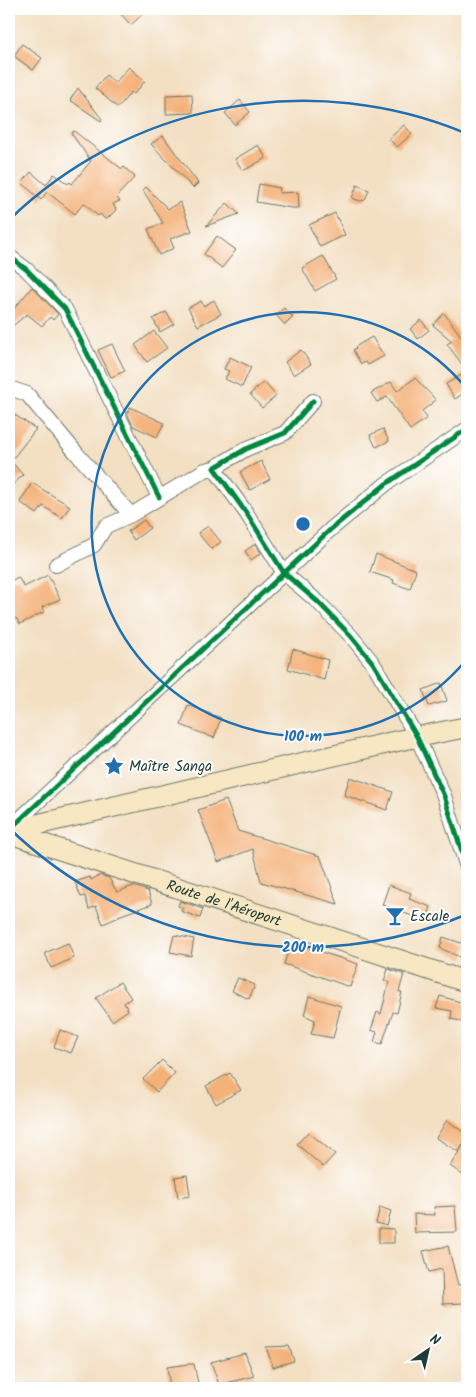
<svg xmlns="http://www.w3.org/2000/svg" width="476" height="1397" viewBox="0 0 476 1397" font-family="Kalam,sans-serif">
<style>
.building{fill:#f4b178}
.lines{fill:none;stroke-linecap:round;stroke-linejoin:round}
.minor-casing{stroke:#697666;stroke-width:16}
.secondary-casing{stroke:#697666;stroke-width:22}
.minor{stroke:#fff;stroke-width:14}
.secondary{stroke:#f8e7c3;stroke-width:20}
.cycleway-casing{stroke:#fff;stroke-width:8}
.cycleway{stroke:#00873e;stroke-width:5}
.ring{fill:none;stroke:#1f6fb2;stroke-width:2.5}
.labels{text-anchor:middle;stroke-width:4;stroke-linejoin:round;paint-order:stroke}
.poi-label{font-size:15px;fill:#1f3d34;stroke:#fff;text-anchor:start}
.street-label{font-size:15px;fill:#1f3d34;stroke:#fff}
.centre{fill:#1f6fb2;stroke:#fff;stroke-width:2.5}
.ring-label{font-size:15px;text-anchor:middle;font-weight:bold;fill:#1f6fb2;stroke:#fff;stroke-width:4;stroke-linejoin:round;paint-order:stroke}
</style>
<rect width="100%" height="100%" fill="#fff"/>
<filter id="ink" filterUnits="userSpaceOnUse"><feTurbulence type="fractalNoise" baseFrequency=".02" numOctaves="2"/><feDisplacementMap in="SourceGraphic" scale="10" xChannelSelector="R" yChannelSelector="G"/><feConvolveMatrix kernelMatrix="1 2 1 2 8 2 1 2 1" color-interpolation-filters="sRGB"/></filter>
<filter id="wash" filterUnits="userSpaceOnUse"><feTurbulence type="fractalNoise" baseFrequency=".0096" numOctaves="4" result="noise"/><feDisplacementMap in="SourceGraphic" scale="20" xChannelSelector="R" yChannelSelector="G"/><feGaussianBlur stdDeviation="1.12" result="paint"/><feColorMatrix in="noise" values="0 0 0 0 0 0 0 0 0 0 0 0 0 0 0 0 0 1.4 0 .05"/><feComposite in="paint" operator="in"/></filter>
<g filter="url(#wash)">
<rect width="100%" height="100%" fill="#f3dfc2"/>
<g id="blocks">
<path class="building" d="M116,9H148L131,25Z
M22,44L42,58L33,70L14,56Z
M129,67L145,81L134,94L131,92L118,108L95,88L106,75L115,83Z
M78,88L102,119L101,121L70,100Z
M192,94L193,113L166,114V95Z
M240,100L250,112L235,125L225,113Z
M404,125L412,134L397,147L389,139Z
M74,131L122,169L124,167L135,177L116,197L120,201L113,204L116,210L106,220L100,214L98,216L84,203L75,214L47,192L41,200L22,183L31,172L46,185L54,174L68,184L70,182L72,184L91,161L71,133Z
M163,136L198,183L193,188L151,144Z
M258,145L266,158L243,171L235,159Z
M259,184L280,188L279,193L298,192L299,208H292L256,202Z
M357,185L369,190L365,200L360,201L352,198Z
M146,187L168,209L180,202L192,231L170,239L174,248L159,255L148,229L163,223L143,190Z
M227,203L239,214L206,226Z
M335,213L345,235L320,247L309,225Z
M217,236L236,250L222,268L204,254Z
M323,256L336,279L315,291L302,268Z
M32,287L58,314L53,320L50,317L42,326L27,314L9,329V315Z
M214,300L221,314L198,326L188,308L201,301L204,306Z
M284,308L293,317L285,325L276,315Z
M166,312L174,324L160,332L153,319Z
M444,313L467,344V371L447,344L452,341L433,325Z
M421,320L429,330L418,339L410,329Z
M154,331L167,348L147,362L135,345Z
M372,337L384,356L368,365L366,362L361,364L353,350L356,348L355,347Z
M112,344L125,371L111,377L98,350Z
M301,350L311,364L294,375L285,362Z
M230,357L251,367L242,387L225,379L229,371L224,369Z
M463,374L467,381V391L455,399L446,384Z
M415,378L436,400L422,411L427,418L410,430L387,397L377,402L371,393L391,382L397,391Z
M264,382L276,396L262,408L250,394Z
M130,407L164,423L157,437L133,426L127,413Z
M9,411L36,429L11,461L23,475L9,488Z
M383,429L389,441L376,447L370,435Z
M261,461L270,479L250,490L240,472Z
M32,483L70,506L62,518L43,506L37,514L20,502Z
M144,520L150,528L134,540L128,531Z
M208,526L221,542L211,549L198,533Z
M255,544L261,553L251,560L245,551Z
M376,554L416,570L410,589L393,583L394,580L370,572Z
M48,575L60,599L42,607L44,612L20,624L16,618L9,622V582L18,577L24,587Z
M293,649L328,660L324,680L288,669Z
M441,683L447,701L429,706L423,690Z
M188,705L221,718L214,738L181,725Z
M350,777L393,792L387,810L344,795Z
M226,800L238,831L320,856L338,904L261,882L253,849L218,862L198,810Z
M100,875L109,878L117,892L133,886L148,891L152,904L118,916L119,917L103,924L96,906L89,909L85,896L81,897L75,882L90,877L91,880Z
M389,885L411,893L409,899L431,907L426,921L382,905Z
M180,901L203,909L200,918L181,911L183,908L178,906Z
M174,935L194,939L191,956L170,952Z
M443,937L467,945L464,959L440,948Z
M291,942L358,964L350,987L284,964Z
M68,943L74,958L51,968L45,953Z
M388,969L404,974L399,992H402L397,1013L393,1012L382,1044L374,1042L377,1032L371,1030L377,1012L381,1014L389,982L384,981Z
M238,978L255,985L249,999L232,991Z
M120,982L131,998L124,1003L128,1010L112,1021L96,998Z
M309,996L341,1006L333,1038L311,1034L315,1020L304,1015Z
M440,996L467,1004L465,1022L451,1019L452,1011L436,1008Z
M60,1030L78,1037L71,1053L54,1047Z
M162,1060L175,1073L157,1092L143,1079Z
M230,1073L241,1090L216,1104L206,1086Z
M447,1120L467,1135V1138L459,1152L436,1138Z
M308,1132L335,1154L323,1167L297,1144Z
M467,1139V1178L450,1166Z
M187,1175L190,1196L178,1198L175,1177Z
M455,1206L457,1232L415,1233L414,1214L435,1215L434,1207Z
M380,1207L391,1211L387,1226L376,1223Z
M379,1228L394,1229V1243H379Z
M448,1246L458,1285H463L464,1303L443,1304L442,1269L429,1272L423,1251Z
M289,1346L294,1361L273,1367L266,1347Z
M245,1353L254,1376L219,1385L211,1362Z
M189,1364H194L199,1388H170L167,1367Z"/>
</g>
</g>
<g filter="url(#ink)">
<use href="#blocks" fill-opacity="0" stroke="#697666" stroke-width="1"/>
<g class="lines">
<defs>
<path id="minor" d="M9,256L27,270L65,309L159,497
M9,388L27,394L78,455L131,515
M313,401L285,433L246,449L214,468L247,514L284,573L331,529L386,484L467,429
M56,565L94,545L106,526L131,515L205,470L214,468
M9,829L284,573L318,602L351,636L373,663L417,737L444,796L467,867"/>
<g id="secondary">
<path d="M9,831L397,741L467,727"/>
<path id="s1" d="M9,833L467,982"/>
</g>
</defs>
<use href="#minor" class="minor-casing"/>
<use href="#secondary" class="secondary-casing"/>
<use href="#minor" class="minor"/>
<use href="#secondary" class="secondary"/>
<defs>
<path id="cycleway" d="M9,256L27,270L65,309L159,497
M313,401L285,433L246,449L214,468L247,514L284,573L331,529L386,484L467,429
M9,830L284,573L318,602L351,636L373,663L417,737L444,796L467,867"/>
</defs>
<use href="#cycleway" class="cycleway-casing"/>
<use href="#cycleway" class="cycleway"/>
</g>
</g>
<g class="ring">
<path d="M467 659A212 212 0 1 1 467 389"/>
<path d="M465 915A423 423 0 0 1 9 828M9 220A423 423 0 0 1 465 133"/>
</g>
<defs>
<symbol id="sight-bare" viewBox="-9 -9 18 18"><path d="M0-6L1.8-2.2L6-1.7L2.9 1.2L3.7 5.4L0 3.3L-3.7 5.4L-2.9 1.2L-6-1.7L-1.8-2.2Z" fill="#1f6fb2" stroke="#fff" stroke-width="2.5" paint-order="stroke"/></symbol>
<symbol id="bar-bare" viewBox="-9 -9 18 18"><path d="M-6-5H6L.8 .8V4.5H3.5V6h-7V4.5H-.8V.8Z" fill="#1f6fb2" stroke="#fff" stroke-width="2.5" paint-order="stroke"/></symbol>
</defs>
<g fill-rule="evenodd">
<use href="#sight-bare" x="100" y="752" width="28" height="28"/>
<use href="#bar-bare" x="381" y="902" width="28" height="28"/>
</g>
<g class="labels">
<g class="poi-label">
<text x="129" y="771">Maître Sanga</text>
<text x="410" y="921">Escale</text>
</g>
<g class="street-label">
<text dy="5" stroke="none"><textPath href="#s1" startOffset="226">Route de l'Aéroport</textPath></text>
</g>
</g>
<circle cx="303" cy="524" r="8" class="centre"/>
<g class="ring-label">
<text x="303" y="741">100 m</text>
<text x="303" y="952">200 m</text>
</g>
<rect width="476" height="1397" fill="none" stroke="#fff" stroke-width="30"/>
<g transform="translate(428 1350) rotate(34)" stroke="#ffffff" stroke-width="4" paint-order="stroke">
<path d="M0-4L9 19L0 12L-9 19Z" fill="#1f3d34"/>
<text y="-8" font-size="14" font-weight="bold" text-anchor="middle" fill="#1f3d34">N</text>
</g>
</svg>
